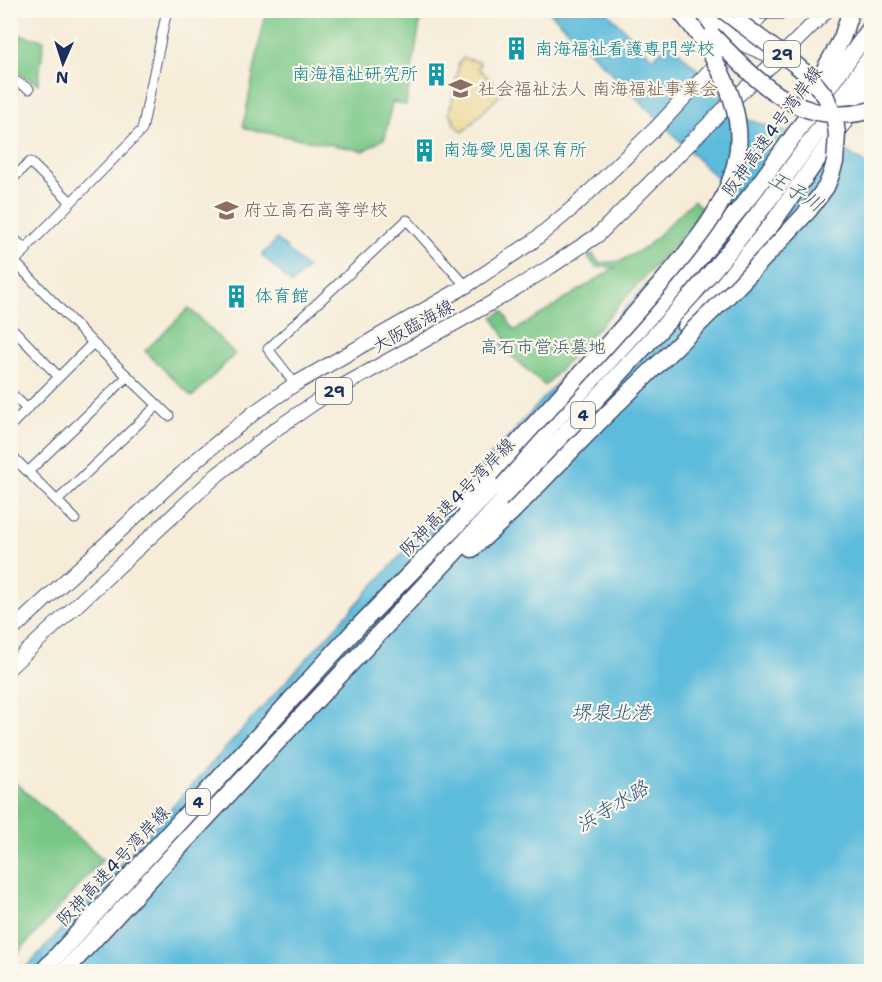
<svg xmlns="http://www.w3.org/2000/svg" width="882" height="982" viewBox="0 0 882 982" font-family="'Shantell Sans','Klee One',sans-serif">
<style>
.green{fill:#79c787;stroke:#4a7b72;stroke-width:1.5}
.sand{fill:#eeda9e;stroke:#84847e;stroke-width:1.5}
.water{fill:#5dbbdb;stroke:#3c759c;stroke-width:1.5}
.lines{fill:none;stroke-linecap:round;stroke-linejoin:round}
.street-casing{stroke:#3c4b70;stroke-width:11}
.secondary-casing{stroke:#3c4b70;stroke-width:14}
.primary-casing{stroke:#3c4b70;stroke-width:16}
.highway-casing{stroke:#3c4b70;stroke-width:19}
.street{stroke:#fff;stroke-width:9}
.secondary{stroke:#fff;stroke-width:12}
.primary{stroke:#fff;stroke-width:14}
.highway{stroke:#fff;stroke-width:16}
.highway-bridge-casing{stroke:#3c4b70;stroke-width:19;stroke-linecap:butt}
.highway-bridge{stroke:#fff;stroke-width:16}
.labels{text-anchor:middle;stroke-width:4.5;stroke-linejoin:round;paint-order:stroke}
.shield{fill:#fbf7ec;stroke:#5e6b89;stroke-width:1.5}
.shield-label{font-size:16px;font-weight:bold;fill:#1b2f5e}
.culture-label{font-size:18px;fill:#0d838f;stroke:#fbf7ec;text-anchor:start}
.education-label{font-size:18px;fill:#785e54;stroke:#fbf7ec;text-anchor:start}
.street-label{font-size:18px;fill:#1b2f5e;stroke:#fbf7ec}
.park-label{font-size:18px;fill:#375d6a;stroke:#fbf7ec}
.water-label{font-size:20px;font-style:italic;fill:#2f5984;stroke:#fbf7ec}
</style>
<rect width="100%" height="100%" fill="#fbf7ec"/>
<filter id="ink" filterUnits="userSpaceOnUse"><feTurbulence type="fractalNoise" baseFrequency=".0167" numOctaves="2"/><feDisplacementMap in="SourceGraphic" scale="12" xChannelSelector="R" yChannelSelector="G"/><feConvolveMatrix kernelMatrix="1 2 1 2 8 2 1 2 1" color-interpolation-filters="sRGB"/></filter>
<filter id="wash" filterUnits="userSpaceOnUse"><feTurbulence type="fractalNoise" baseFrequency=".008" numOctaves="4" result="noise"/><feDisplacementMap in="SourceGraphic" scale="24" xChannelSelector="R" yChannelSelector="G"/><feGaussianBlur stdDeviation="1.35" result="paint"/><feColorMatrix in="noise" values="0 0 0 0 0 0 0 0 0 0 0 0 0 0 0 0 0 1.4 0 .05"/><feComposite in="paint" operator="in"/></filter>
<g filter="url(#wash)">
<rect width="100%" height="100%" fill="#f6ecd8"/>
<path class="green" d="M266,11H422L406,105L392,102L385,138L364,151L247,129L243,126Z
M11,33L44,40L38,84L11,69Z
M694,200L704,212L545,386L500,345L506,340L493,317L503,311L513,329L516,330L616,267H596L588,257L593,254L599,263L621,261L646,247Z
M189,308L235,354L192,397L145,351Z
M11,779L103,859L11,960Z"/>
<path class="sand" d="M463,58L480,62V65L478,68L497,86V87L502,93L463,132L453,123L454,119L449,114L450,107H451L459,63Z"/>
<path class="water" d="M549,11H606L653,58L670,43L749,120L844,150L871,167V971L22,972L731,192Z
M277,239L307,268L292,284L262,255Z"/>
</g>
<g filter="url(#ink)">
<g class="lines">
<defs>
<path id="street" d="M10,78L29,89
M10,181L30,162L71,202
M10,235L25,249L142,130L167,10
M13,260L93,343L169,416
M10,326L59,377
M295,384L268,349L407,220L466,286
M10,392L27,409
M10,426L93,343
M10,454L75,519
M29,471L128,376
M58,500L158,405"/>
<path id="secondary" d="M10,263L25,249"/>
<path id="primary" d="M698,10L736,41L778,59
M10,632L200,457L255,412L295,384L466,286L532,242L576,205L658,126L766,10
M10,667L217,475L276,429L323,397L493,302L550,267L598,235L736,97L778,59L827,10"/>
<path id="highway" d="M688,10L712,35
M810,96L842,38L851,10
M686,327L710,301L772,224L872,82
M464,504L490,474
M472,549L512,512
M42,972L353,632L498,483L676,287L754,191L872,26
M64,972L267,753L502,502L692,295L733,246L770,198L872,55"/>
</defs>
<use href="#street" class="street-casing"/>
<use href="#secondary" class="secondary-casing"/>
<use href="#primary" class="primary-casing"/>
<use href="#highway" class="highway-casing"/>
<use href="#street" class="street"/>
<use href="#secondary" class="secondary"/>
<use href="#primary" class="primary"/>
<use href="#highway" class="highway"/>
<defs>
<path id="highway-bridge" d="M760,10H785
M712,35C757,81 800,130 872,110
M490,474C525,434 561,395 597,356C621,329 646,302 669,274C700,237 732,199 738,149C743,100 710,46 679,10
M512,512L605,416L739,285L809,210L826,187L831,175L835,162L837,134L835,120L826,97L810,77L796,65L723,10"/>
</defs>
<use href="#highway-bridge" class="highway-bridge-casing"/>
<use href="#highway-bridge" class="highway-bridge"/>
</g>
</g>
<defs>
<symbol id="building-bare" viewBox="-9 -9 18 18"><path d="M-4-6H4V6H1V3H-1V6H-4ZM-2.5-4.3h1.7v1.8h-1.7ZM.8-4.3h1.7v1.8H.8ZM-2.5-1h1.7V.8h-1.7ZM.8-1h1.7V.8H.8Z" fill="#0f9aa8" stroke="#fbf7ec" stroke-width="2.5" paint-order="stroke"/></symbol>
<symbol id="school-bare" viewBox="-9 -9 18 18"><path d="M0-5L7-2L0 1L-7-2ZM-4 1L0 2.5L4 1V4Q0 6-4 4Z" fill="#8d6e63" stroke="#fbf7ec" stroke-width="2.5" paint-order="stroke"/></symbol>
</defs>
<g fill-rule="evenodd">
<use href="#building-bare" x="500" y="32" width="33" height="33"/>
<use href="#building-bare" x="420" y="58" width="33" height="33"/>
<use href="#school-bare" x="444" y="72" width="33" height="33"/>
<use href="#building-bare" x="408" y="134" width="33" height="33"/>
<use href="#school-bare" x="210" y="194" width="33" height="33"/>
<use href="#building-bare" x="220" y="280" width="33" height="33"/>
</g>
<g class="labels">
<g class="shield">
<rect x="764" y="41" width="36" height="26" rx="4.5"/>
<rect x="316" y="378" width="36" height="26" rx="4.5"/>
<rect x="571" y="402" width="24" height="26" rx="4.5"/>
<rect x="186" y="789" width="24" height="26" rx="4.5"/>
</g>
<g class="shield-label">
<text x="782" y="60">29</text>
<text x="334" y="397">29</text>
<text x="583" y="421">4</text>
<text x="198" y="808">4</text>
</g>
<g class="culture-label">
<text x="535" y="55">南海福祉看護専門学校</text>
<text x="418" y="80" text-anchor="end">南海福祉研究所</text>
<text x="443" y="156">南海愛児園保育所</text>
<text x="255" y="302">体育館</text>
</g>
<g class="education-label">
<text x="478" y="95">社会福祉法人 南海福祉事業会</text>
<text x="244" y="216">府立高石高等学校</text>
</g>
<g class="street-label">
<text transform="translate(772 131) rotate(-54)" y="6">阪神高速4号湾岸線</text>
<text transform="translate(413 326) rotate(-29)" y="6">大阪臨海線</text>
<text transform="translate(457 497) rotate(-46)" y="6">阪神高速4号湾岸線</text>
<text transform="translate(113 866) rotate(-47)" y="6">阪神高速4号湾岸線</text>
</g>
<g class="park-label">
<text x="543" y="353">高石市営浜墓地</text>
</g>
<g class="water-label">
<text transform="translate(796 191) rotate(31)" y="7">王子川</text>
<text x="611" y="719">堺泉北港</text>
<text transform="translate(612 806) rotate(-31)" y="7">浜寺水路</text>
</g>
</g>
<rect width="882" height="982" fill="none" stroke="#fbf7ec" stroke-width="36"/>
<g transform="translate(63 63) rotate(183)" stroke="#fbf7ec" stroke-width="4.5" paint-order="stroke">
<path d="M0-4.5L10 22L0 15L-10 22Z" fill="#1b2f5e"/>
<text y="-9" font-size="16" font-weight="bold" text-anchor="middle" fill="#1b2f5e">N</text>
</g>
</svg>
